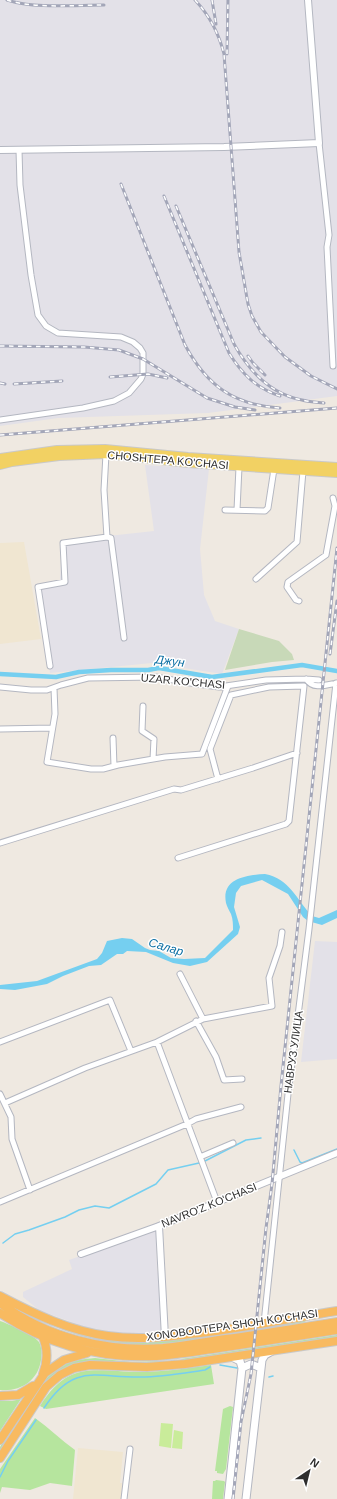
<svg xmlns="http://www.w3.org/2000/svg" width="337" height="1499" viewBox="0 0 337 1499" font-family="Arial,sans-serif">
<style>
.industrial{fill:#e3e1e8}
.education{fill:#f0e6d1}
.green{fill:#b6e59e}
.cemetery{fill:#c8d9b8}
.pitch{fill:#c9ec9a}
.water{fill:#75cff0}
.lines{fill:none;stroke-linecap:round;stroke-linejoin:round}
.stream{stroke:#75cff0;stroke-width:1.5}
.canal{stroke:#75cff0;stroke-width:4.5}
.minor-casing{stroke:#b4b7c1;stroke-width:7}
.tertiary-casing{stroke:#b4b7c1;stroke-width:8}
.secondary-casing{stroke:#b4b7c1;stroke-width:9}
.primary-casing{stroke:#c9c9c9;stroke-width:10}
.trunk-casing{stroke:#c9c9c9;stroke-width:10}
.minor{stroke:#fff;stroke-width:5}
.tertiary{stroke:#fff;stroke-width:6}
.secondary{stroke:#fff;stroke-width:7}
.primary{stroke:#f2d163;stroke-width:8}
.trunk{stroke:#f8ba60;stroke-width:8}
.rail-casing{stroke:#a3a6b8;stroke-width:3}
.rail{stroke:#fff;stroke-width:1.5;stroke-dasharray:4.5;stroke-linecap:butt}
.labels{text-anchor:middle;stroke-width:3;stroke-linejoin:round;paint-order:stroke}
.street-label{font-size:11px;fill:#2e2e2e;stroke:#fff}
.water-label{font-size:12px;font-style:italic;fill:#0d6fa3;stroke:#fff}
</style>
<rect width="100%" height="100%" fill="#efe9e1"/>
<path class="industrial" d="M0,0H337V396L208,413L58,418L0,426Z
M145,465L209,469L200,549L204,595L215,621L239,629L222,674L152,663L50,673L39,588L60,580L62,541L154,531Z
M315,941L337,942V1059L301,1062Z
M156,1229L157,1270L161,1285L164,1333L127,1334L85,1327L39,1310L23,1297V1292L72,1269L69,1260Z"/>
<path class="education" d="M24,542L41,639L0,644V543Z
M78,1448L123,1452L120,1483H122L121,1499H73Z"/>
<path class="green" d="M32,1316L113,1340L302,1320L306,1322C277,1327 248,1331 219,1336C200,1338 181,1342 161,1344C117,1347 72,1337 32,1316Z
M0,1321L3,1322C12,1326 34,1335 39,1342C42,1348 42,1354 41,1360C38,1381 20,1392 0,1390Z
M337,1335V1338L185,1361L181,1359Z
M95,1358L130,1362L170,1361L174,1363H122L91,1362L64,1369L0,1453V1447C16,1423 37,1380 62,1366C72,1360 84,1359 95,1358Z
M211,1365L214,1384L46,1409L40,1406C70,1359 94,1372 141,1372C164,1372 188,1368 211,1365Z
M21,1399L0,1431V1401H12Z
M230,1406L233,1407L226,1469L223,1474L217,1473V1471H215L223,1409Z
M35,1418C49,1428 61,1440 75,1450L72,1486L50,1483L30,1490L2,1487L0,1493V1469Z
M216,1480L224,1481L225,1482L223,1499H212L213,1481H215Z"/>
<path class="cemetery" d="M239,629L279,641L292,654L294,660L272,662L225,670Z"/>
<path class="pitch" d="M161,1423L173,1424L171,1448L159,1446Z
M174,1430L183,1432L182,1449L172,1448Z"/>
<path class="water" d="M265,874C290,879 296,899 312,916L319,918L337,910V918L322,925L308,921L303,917L288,894L262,880L241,886L236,893L234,907L240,927L238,934L207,962L190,966L173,963L146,952L127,951L123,954H117L101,965L89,966L63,976L47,984L15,990L0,989V985L37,981L97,959L102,953L107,941L122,938L132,939L145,948L150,950L159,951L171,958L184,959L205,958L233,930C233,925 233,919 231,914C229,910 227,907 226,903C221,878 247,875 265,874Z"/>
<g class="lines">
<path class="stream" d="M294,1150L300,1162L302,1163L337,1149
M205,1161L246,1140L261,1138
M3,1243L15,1234L29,1230L65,1217L79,1210L95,1206L109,1208L156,1184L168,1170L199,1163
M220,1365L237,1368
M269,1377L273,1376
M44,1408C74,1362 96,1378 141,1377C162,1377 184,1373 205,1370L210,1367
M0,1477L8,1461L36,1420"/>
<path class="canal" d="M0,674L56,677L79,672L111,670H148L159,668L212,677L302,665L337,671"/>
<defs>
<path id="minor" d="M319,143L329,235L327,247L333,366
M0,420L83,408L114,401L129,393L141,379L143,374V353L140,348L133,342L121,337L58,333L46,326L38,315L31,275L20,185L19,150
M106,454L104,490L107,537L111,538L124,638
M225,510L265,511L268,508L274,469
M237,510L239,467
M256,579L297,542L303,471
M299,601L296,600L287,587L288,582L326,555L335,506L333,498
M50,666L38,587L65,582L63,543L107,537
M306,679C313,690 326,685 337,683
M0,687L31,690H47L61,685L88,678L156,677L190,683L219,687L266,680L306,679L319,680
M54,688L55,714L47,762L91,769H103L118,765L165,757L202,754L228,686
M143,706L142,731L154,739L153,759
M0,729L52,728
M113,738L114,766
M0,843L174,789L181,790L253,768L297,753
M178,858L286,824L289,821L304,686L269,687L231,695L210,749L218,779
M180,974L203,1019
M196,1021L216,1057L224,1080L242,1079
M0,1042L110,1000L131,1051
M157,1042L217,1202
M0,1094L11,1117L12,1139L30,1190
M5,1103L85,1068L157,1042L203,1019L272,1006L269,978L280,946L282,932
M200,1157L233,1143
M0,1202L187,1124L196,1119L241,1107
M264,1323L288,1094L309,929L336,683
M124,1499L130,1449"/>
<path id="tertiary" d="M0,150L224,147L319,143L308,0
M159,1226L165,1337
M81,1254L159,1226L337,1153"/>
<path id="secondary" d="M242,1368L251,1364L261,1368
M228,1499L242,1368L240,1361L232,1357
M246,1499L262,1360L265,1355L272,1351"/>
<path id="primary" d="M0,458L57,450L105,449L188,457L337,467
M0,465L12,462L59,456L106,454L188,463L337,473"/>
<path id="trunk" d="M0,1296C34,1314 70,1331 108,1336C142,1341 174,1336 208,1332C251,1326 294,1318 337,1311
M0,1303C47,1338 105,1352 163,1348C184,1346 205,1342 226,1339C263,1334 300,1328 337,1322
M0,1313C48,1345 98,1359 156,1356C177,1355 198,1351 219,1348C259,1342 298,1336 337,1330
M42,1335C48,1348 48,1361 43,1374
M0,1396L18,1395L33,1386
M0,1440L45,1373L64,1360L87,1353
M0,1458L46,1387L60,1375L74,1368L90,1365L147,1367L185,1364L337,1341"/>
</defs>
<use href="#minor" class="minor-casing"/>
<use href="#tertiary" class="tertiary-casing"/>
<use href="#secondary" class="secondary-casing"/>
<use href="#primary" class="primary-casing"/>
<use href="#trunk" class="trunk-casing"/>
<use href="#minor" class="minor"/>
<use href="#tertiary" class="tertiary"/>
<use href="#secondary" class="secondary"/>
<use href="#primary" class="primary"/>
<use href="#trunk" class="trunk"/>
<defs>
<path id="rail" d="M7,0C35,9 74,5 104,5
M195,0C209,15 219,34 224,54L239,252L248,304L252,316L261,332L285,357L311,376L337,389
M212,0L216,24
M227,54L228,0
M121,184L185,345C207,386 234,405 280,408
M164,196L229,353C242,374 256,388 280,396
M176,206L234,344C249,371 271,394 302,400C309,402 317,402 324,403
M0,346L84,347L119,350L143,359L207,398L235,407L255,410
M248,356L253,363L265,375
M110,377L148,374L167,378
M0,383L5,384
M14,384L62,381
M0,435L337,408
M330,654L337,601
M233,1499L241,1422L251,1374L266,1228L272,1184L281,1086L337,548"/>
</defs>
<use href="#rail" class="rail-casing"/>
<use href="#rail" class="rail"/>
</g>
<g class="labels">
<g class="street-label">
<text transform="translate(168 460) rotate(5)" y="4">CHOSHTEPA KO'CHASI</text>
<text transform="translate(183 681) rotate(5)" y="4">UZAR KO'CHASI</text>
<text transform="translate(293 1052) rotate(-82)" y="4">НАВРУЗ УЛИЦА</text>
<text transform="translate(209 1205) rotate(-22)" y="4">NAVRO'Z KO'CHASI</text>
<text transform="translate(232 1325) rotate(-8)" y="4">XONOBODTEPA SHOH KO'CHASI</text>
</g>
<g class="water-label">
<text transform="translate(170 661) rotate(7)" y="4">Джун</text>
<text transform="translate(166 947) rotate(17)" y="4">Салар</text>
</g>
</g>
<g transform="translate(309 1471) rotate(35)" stroke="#ffffff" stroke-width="3" paint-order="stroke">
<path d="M0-3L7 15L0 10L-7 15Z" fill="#2e2e2e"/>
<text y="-6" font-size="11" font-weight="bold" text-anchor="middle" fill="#2e2e2e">N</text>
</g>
</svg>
